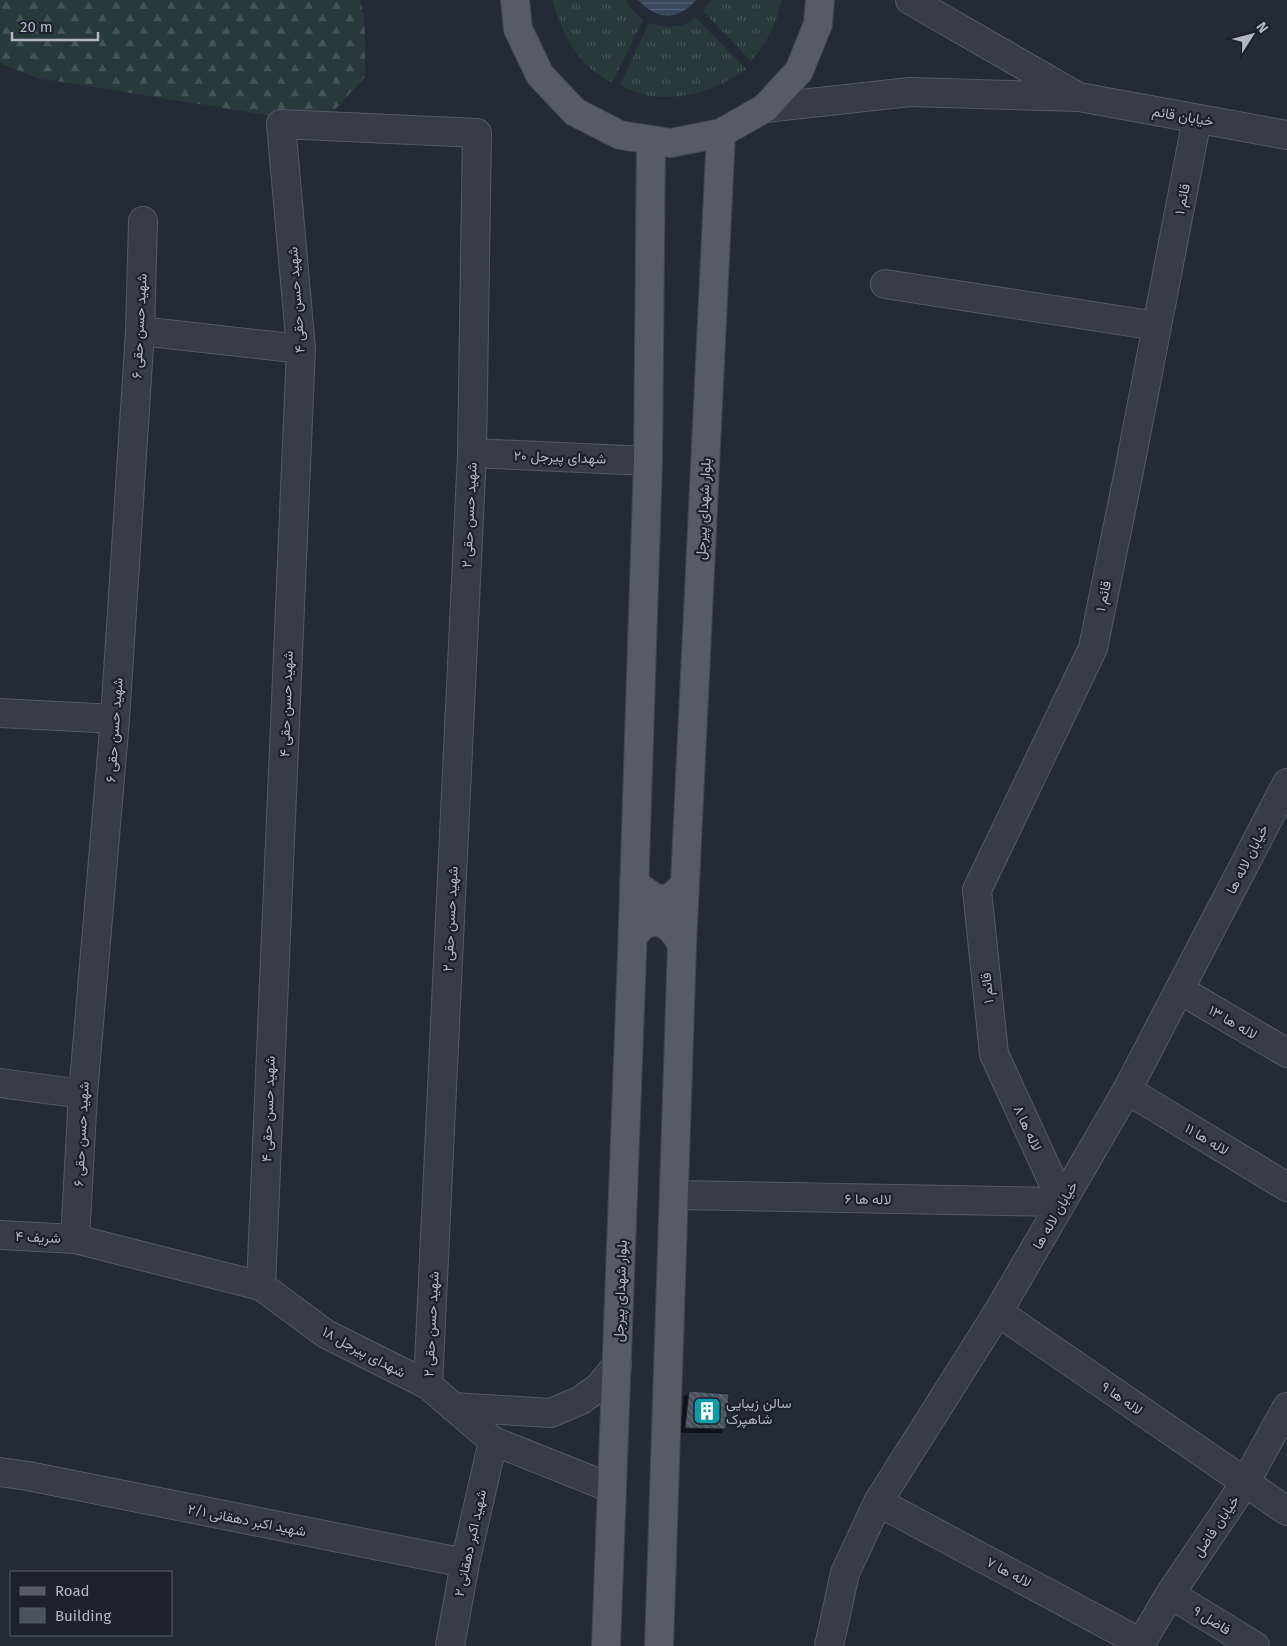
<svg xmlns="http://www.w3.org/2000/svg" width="1287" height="1646" viewBox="0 0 1287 1646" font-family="'Fira Sans',Vazirmatn,sans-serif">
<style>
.grass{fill:url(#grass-tufts)}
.forest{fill:url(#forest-firs)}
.water{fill:url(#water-rules)}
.building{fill:url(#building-back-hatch);stroke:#1e242e;filter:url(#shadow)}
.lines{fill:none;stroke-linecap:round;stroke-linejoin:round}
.minor-casing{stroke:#545b65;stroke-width:30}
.major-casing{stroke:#404650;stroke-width:30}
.minor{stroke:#373d47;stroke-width:28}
.major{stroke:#555c67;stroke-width:28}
.labels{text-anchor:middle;stroke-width:4.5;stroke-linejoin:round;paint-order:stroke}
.street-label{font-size:14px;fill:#b1b8c3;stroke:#1c222c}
.poi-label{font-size:14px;fill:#b1b8c3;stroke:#1c222c;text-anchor:start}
</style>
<defs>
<pattern id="grass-tufts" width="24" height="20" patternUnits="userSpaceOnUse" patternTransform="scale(1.25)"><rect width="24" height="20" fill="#28393a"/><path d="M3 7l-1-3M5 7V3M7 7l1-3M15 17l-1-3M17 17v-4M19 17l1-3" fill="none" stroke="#455455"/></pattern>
<pattern id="forest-firs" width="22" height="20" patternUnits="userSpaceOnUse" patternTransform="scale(1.25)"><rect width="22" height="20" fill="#28393a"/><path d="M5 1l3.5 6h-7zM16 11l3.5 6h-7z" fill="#455455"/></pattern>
<pattern id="water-rules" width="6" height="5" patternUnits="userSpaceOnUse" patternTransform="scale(1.25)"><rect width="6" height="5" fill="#3a485e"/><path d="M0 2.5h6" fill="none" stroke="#546073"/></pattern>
<pattern id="building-back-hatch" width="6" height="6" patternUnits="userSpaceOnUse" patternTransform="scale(1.25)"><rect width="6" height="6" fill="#4a5260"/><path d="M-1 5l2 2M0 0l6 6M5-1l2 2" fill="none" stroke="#626975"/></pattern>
<filter id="shadow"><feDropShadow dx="-4.5" dy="4.5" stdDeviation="0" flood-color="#0009"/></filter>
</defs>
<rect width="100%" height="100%" fill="#232b37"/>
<path class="grass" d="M553,0H626L629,7L643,20L612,83C604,77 594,72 587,65C571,51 557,20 553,0Z
M711,0H782C776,25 768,41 751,61L703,11Z
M696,18L746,69C719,90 684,100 650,96C639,94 629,89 620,85L649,23C665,28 682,29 696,18Z"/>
<path class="forest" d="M0,0H360C367,25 365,51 365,77L330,115L273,116L37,78L0,63Z"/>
<path class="water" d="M638,0H696C678,21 656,20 638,0Z"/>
<path class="building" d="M689,1391L729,1394L726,1429L685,1428Z"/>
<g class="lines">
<defs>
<path id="minor" d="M910,0L1075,95
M765,108L910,92L1079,97L1287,135
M885,284L1157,326
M140,331L301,349
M472,453L648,461
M0,713L115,719
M1180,990L1287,1053
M0,1083L83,1094
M1127,1090L1287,1187
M675,1195L1062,1202L994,1054L977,890L1093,648L1128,476L1197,119
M0,1235L75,1239L261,1286L326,1334L428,1385L493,1441L611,1488
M75,1239L83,1094L115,719L140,331L143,221
M261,1286L301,349L281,124L477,133L472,453L428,1385
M998,1312L1287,1511
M453,1407L551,1413L581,1400L599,1387L617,1365
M0,1472L28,1476L465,1563
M878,1502L1141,1643L1143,1646
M1170,1594L1255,1646
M1141,1643L1170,1594L1245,1483L1287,1407
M450,1646L465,1563L493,1441
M829,1646L845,1573L878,1502L998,1312L1127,1090L1287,783"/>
<path id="major" d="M515,0L518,29L540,75L575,112L620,135L671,143L721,133L765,108L799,71L818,24L820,0
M634,882C654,900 665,908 685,884
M633,937C636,933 640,927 644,925C662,915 675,931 682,945
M606,1646L632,954L648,461L651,140
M659,1646L682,945L721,133"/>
</defs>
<use href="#minor" class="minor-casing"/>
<use href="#major" class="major-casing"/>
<use href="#minor" class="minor"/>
<use href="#major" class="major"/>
</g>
<defs>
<symbol id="building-square" viewBox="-11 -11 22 22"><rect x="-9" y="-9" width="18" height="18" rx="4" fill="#0f9aa8" stroke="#1c222c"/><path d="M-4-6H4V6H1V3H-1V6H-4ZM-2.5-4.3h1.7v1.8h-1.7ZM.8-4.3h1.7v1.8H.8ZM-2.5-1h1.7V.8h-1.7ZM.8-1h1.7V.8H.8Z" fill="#fff"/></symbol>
</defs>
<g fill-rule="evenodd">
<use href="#building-square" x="691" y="1395" width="32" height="32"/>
</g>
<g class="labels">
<g class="street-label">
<text transform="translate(1183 116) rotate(10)" y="5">خیابان قائم</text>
<text transform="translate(1182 199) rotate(-79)" y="5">قائم ۱</text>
<text transform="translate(296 300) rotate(-94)" y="5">شهید حسن حقی ۴</text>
<text transform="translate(139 326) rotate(-87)" y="5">شهید حسن حقی ۶</text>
<text transform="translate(560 457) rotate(2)" y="5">شهدای پیرجل ۲۰</text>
<text transform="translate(703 509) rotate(-87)" y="5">بلوار شهدای پیرجل</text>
<text transform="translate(469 515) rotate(-87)" y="5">شهید حسن حقی ۲</text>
<text transform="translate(1103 596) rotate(-78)" y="5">قائم ۱</text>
<text transform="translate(286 704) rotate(-88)" y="5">شهید حسن حقی ۴</text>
<text transform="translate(114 730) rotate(-86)" y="5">شهید حسن حقی ۶</text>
<text transform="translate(1247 859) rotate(-63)" y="5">خیابان لاله ها</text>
<text transform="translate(450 919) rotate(-87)" y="5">شهید حسن حقی ۲</text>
<text transform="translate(987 988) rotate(-96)" y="5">قائم ۱</text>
<text transform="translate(1233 1022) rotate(30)" y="5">لاله ها ۱۳</text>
<text transform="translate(268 1109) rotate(-88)" y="5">شهید حسن حقی ۴</text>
<text transform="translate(1028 1128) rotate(65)" y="5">لاله ها ۸</text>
<text transform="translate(81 1134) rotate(-87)" y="5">شهید حسن حقی ۶</text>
<text transform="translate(1207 1139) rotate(31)" y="5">لاله ها ۱۱</text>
<text transform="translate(868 1199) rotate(1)" y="5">لاله ها ۶</text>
<text transform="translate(1055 1215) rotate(-60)" y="5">خیابان لاله ها</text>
<text transform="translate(38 1237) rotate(3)" y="5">شریف ۴</text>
<text transform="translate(620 1291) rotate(-88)" y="5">بلوار شهدای پیرجل</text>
<text transform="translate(431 1324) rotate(-87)" y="5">شهید حسن حقی ۲</text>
<text transform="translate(364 1352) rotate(28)" y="5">شهدای پیرجل ۱۸</text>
<text transform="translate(1122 1398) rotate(35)" y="5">لاله ها ۹</text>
<text transform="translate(247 1520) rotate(11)" y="5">شهید اکبر دهقانی ۲/۱</text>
<text transform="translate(1216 1526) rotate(-56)" y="5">خیابان فاضل</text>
<text transform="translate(470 1543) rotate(-78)" y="5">شهید اکبر دهقانی ۲</text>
<text transform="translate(1009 1572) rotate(28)" y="5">لاله ها ۷</text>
<text transform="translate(1212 1620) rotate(32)" y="5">فاضل ۹</text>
</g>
<g class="poi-label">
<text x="726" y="1408">سالن زیبایی<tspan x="726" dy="16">شاهپرک</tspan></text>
</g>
</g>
<rect x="10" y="1571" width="162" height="65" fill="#1c222c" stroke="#585e68"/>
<rect x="20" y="1587" width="25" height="8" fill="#555c67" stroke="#585e68"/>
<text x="55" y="1596" font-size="15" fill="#b1b8c3">Road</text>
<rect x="20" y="1608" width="25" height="15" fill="#4a5260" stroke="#585e68"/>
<text x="55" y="1621" font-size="15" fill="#b1b8c3">Building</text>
<g transform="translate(1252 35) rotate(54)" stroke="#1c222c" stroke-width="4" paint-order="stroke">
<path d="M0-4L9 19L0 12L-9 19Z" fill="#b1b8c3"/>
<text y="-8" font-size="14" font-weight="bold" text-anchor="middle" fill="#b1b8c3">N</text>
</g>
<path d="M12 32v8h86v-8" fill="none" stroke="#b1b8c3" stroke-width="2.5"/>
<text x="20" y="32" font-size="15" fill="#b1b8c3" stroke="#1c222c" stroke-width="4" paint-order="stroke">20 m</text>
</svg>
